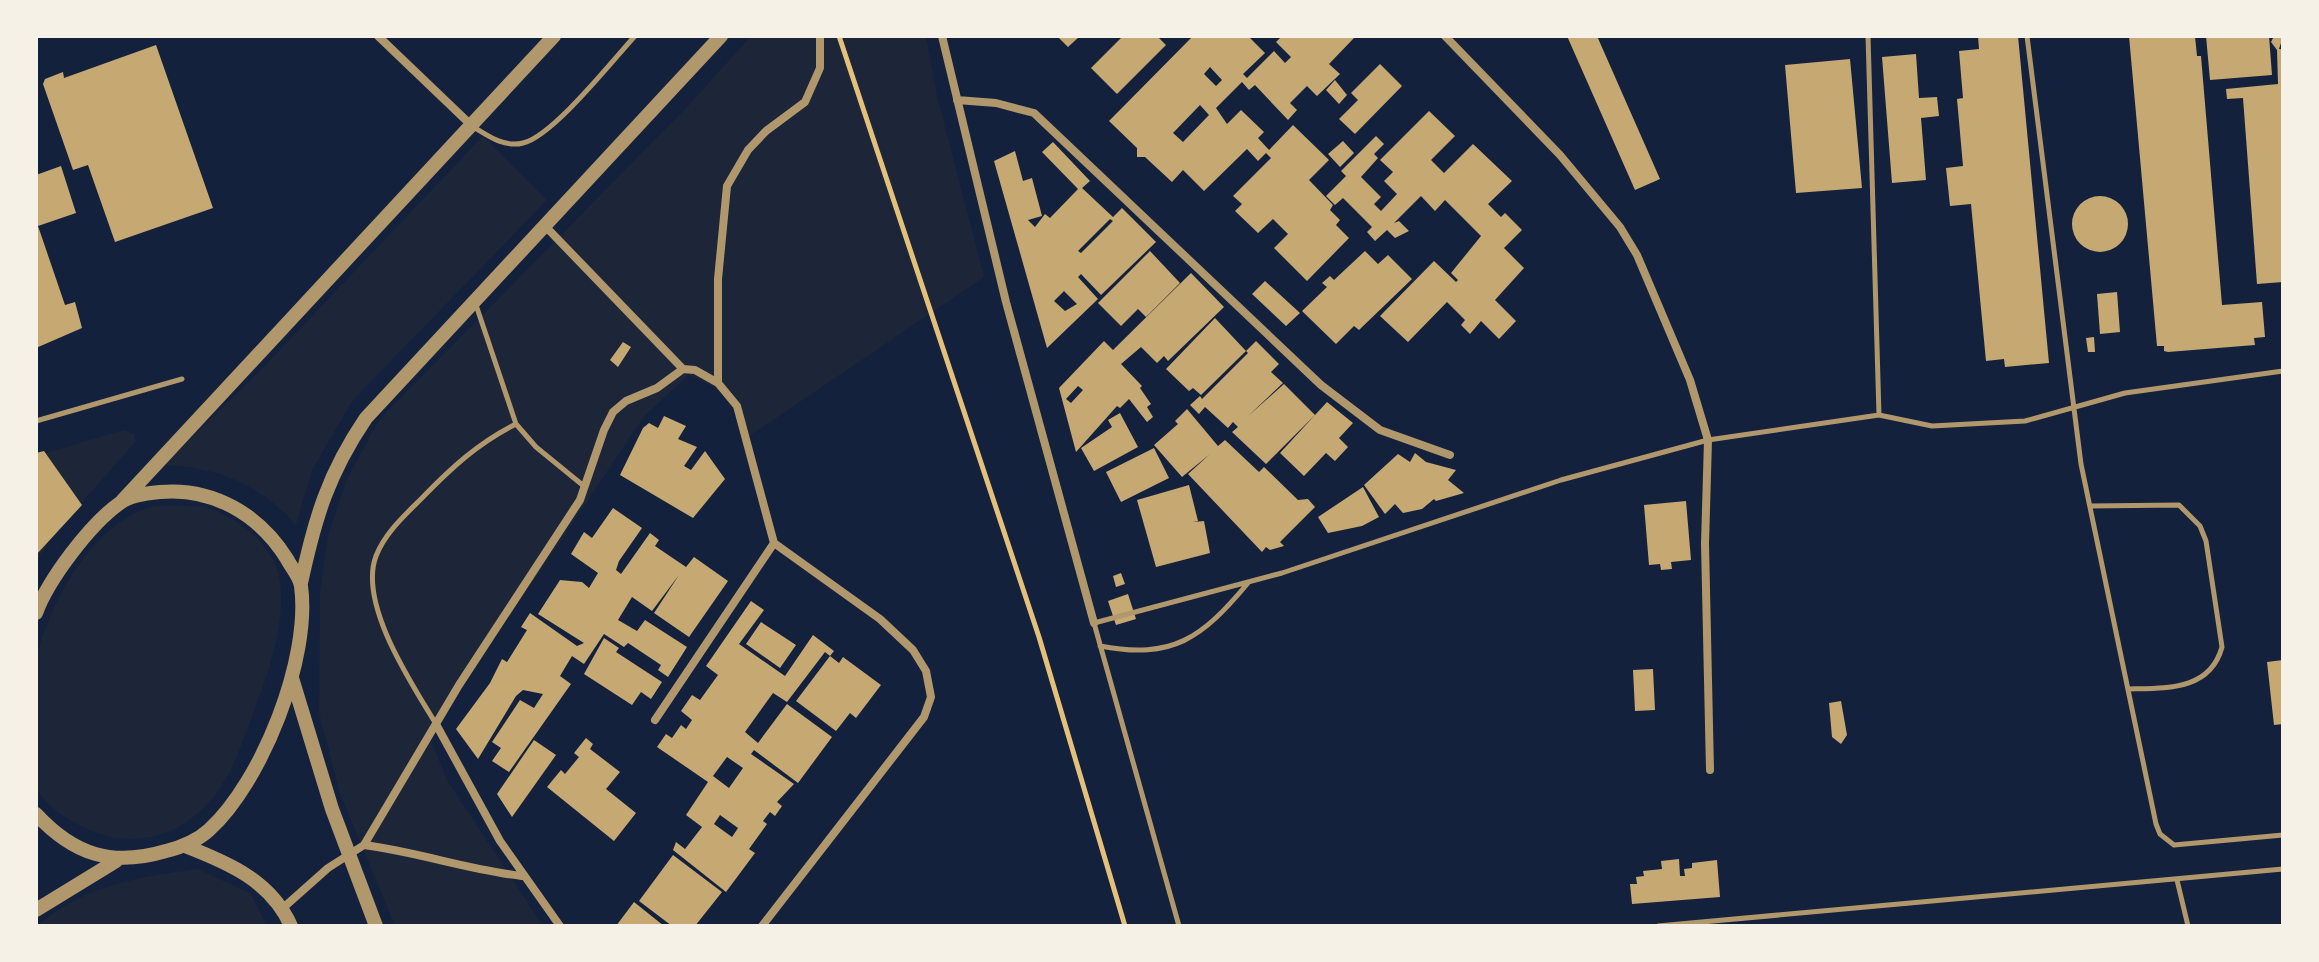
<svg xmlns="http://www.w3.org/2000/svg" width="2319" height="962" viewBox="0 0 2319 962" font-family="'Varela Round',sans-serif">
<style>
.green{fill:#1d2539}
.building{fill:#c6a872;fill-rule:evenodd}
.lines{fill:none;stroke-linecap:round;stroke-linejoin:round}
.path{stroke:#e5c07b;stroke-width:5}
.service{stroke:#b1986c;stroke-width:5}
.minor{stroke:#b1986c;stroke-width:8}
.tertiary{stroke:#b1986c;stroke-width:14}
</style>
<rect width="100%" height="100%" fill="#14213d"/>
<path class="green" d="M751,36H926L937,96L984,277L742,441C735,401 726,390 689,375L645,415L429,736L447,780L543,926H395L340,793L319,713L320,591L328,536L347,479L379,420L688,106Z
M483,136L547,200L353,400L312,470L296,525C260,484 217,467 163,465L259,372Z
M124,430L134,434L135,442L50,539L36,564V456Z
M205,506C236,520 262,533 276,567C291,605 270,671 255,708C246,731 238,759 225,780C193,835 134,856 77,824C63,816 38,801 36,783C34,759 32,677 37,656C50,603 90,529 145,509C161,503 187,507 205,506Z
M198,869L251,894L267,926H37C84,885 139,877 198,869Z"/>
<path class="building" d="M1057,36H1080L1068,47Z
M1123,36H1157L1166,45L1117,94L1091,68Z
M1193,36H1248L1265,53L1243,74L1247,78L1274,51L1285,63L1291,57L1276,42L1282,36L1354,38L1329,64L1340,74L1317,96L1307,86L1290,103L1297,110L1288,120L1255,85L1249,90L1242,82L1216,108L1227,124L1241,110L1264,132L1258,138L1269,150L1293,125L1329,160L1309,180L1333,205L1330,210L1340,220L1336,225L1349,238L1307,281L1274,248L1288,234L1273,219L1258,233L1235,211L1242,204L1233,196L1271,158L1266,153L1258,161L1247,149L1204,191L1183,170L1172,182L1145,157H1137V148L1109,121ZM1210,67L1222,80L1216,86L1204,74ZM1200,105L1209,115L1183,142L1173,133Z
M1567,36H1597L1660,179L1635,190Z
M1978,36H2018L2049,363L2005,367L2004,359L1986,361L1971,204L1950,206L1946,168L1963,166L1957,99L1963,98L1959,51L1979,49Z
M2129,36H2195L2197,56H2201L2222,305L2262,302L2265,337L2254,338L2255,345L2168,352L2164,351V346H2157Z
M2206,36H2269L2272,75L2210,80Z
M2274,36L2283,37L2279,49H2283V282L2257,284L2243,98L2227,99L2226,89L2278,84L2277,50L2271,42Z
M156,45L213,208L115,242L88,165L73,170L43,84L45,79L63,72L64,78Z
M1916,54L1919,98L1937,97L1939,116L1921,118L1926,180L1892,183L1882,57Z
M1850,59L1862,188L1796,193L1785,65Z
M1380,64L1402,86L1355,134L1339,119L1358,100L1351,93Z
M1335,80L1347,95L1339,104L1326,90Z
M1429,111L1455,136L1431,160L1444,173L1473,144L1512,181L1488,204L1501,217L1505,213L1522,230L1504,248L1524,268L1495,300L1516,321L1499,339L1481,321L1470,334L1461,325L1465,320L1447,302L1408,342L1380,316L1434,261L1456,282L1458,280L1451,273L1481,236L1445,200L1435,211L1421,196L1394,223L1399,221L1409,231L1395,238L1387,230L1375,241L1367,232L1372,227L1343,198L1335,205L1326,196L1346,176L1341,171L1376,136L1384,144L1374,154L1378,158L1361,177L1381,197L1374,204L1381,211L1397,194L1384,181L1393,172L1380,160Z
M1343,141L1354,153L1340,167L1328,154Z
M1053,142L1090,181L1082,188L1113,217L1122,208L1156,242L1101,295L1081,274L1078,277L1098,299L1047,348L994,161L1015,151L1023,181L1032,178L1042,216L1028,220L1035,227L1045,214L1050,218L1078,189L1042,152ZM1110,219L1113,221L1081,253L1078,251ZM1064,291L1077,304L1065,311L1054,301Z
M61,166L76,213L38,226L65,305L75,302L82,328L36,348V175Z
M2072 224a28 28 0 1 1 56 0a28 28 0 1 1-56 0Z
M1150,251L1180,283L1146,317L1138,309L1121,326L1098,303Z
M1365,251L1378,264L1388,255L1412,279L1359,330L1354,326L1336,344L1302,311L1327,287L1322,283L1330,276L1334,280Z
M1191,273L1224,307L1168,361L1164,356L1157,363L1141,347L1121,364L1142,386L1140,388L1151,404L1147,407L1153,417L1147,422L1129,399L1120,408L1117,406L1076,452L1059,388L1104,341L1113,350ZM1078,386L1083,390L1071,403L1066,399Z
M1265,281L1300,313L1286,326L1252,294Z
M2117,292L2120,332L2100,334L2097,294Z
M1215,318L1246,351L1256,341L1279,364L1271,372L1283,383L1247,417L1284,384L1315,415L1266,464L1232,432L1238,427L1233,422L1228,428L1205,407L1199,414L1190,405L1200,396L1202,399L1248,353L1246,351L1201,395L1193,388L1189,391L1166,369Z
M2094,337L2095,352H2088L2086,338Z
M623,342L631,347L618,367L610,360Z
M1327,402L1353,423L1339,438L1348,447L1335,461L1326,453L1304,476L1280,453Z
M1187,409L1218,446L1225,440L1259,472L1264,467L1298,500L1308,499L1315,507L1280,542L1284,546L1270,550L1266,547L1262,552L1188,474L1210,454L1182,477L1154,445L1178,424L1175,421Z
M1120,413L1138,447L1094,471L1081,448L1112,427L1108,420Z
M664,416L686,426L678,439L697,447L684,466L691,470L705,451L725,479L693,518L620,475L643,428L649,423L658,428Z
M1154,448L1169,478L1121,502L1106,472Z
M44,451L82,505L36,555V453Z
M1415,453L1426,462L1456,470L1448,480L1464,493L1436,501L1434,499L1422,509L1403,513L1395,504L1385,514L1364,485L1398,454L1410,462Z
M1189,485L1198,521L1193,522L1204,521L1210,553L1156,567L1137,500Z
M1363,487L1379,517L1362,526L1328,533L1318,517Z
M1686,501L1691,560L1671,562L1672,569L1661,570L1660,564L1649,565L1644,505Z
M613,508L642,528L619,561L616,570L621,574L650,533L659,540L655,546L686,567L694,557L728,581L689,637L654,613L679,575L652,611L632,597L618,620L637,631L645,620L687,647L668,677L658,670L661,665L628,643L624,647L604,634L584,664L572,656L560,676L571,684L509,772L492,761L501,748L492,742L520,700L534,708L543,694L523,690L516,696L478,759L456,729L490,683L502,659L507,662L527,630L521,627L530,613L577,646L584,643L538,614L560,580L582,582L589,588L598,573L571,554L584,532L592,538Z
M1121,573L1125,584L1116,587L1113,576Z
M1128,594L1136,619L1116,625L1108,601Z
M751,601L764,610L739,644L785,676L813,635L834,651L830,656L825,652L787,702L773,693L745,732L758,743L787,704L832,737L798,783L754,750L751,754L794,784L777,802L782,806L775,816L770,812L763,821L767,824L749,849L755,853L726,892L673,850L676,842L685,849L702,827L686,815L708,782L657,747L666,734L672,738L681,725L686,729L692,720L681,711L692,695L700,700L718,675L706,666ZM727,757L743,768L729,788L713,776ZM720,815L738,828L732,837L714,824Z
M761,622L796,645L780,668L746,644Z
M604,638L619,648L616,652L662,682L651,699L641,692L632,705L584,674Z
M830,656L839,663L843,657L881,685L856,718L850,713L836,731L796,701Z
M2283,660V724L2274,725L2267,662Z
M1653,669L1655,710L1635,711L1633,670Z
M1841,701L1847,735L1841,744L1832,737L1829,703Z
M586,738L593,744L590,749L620,772L606,789L636,813L614,841L547,787L561,770L565,774L579,757L574,753Z
M534,740L556,755L512,817L497,794Z
M673,855L722,892L695,926H672L639,901Z
M1679,859L1680,876H1685L1684,869L1692,868V863L1717,860L1720,897L1632,904L1630,884H1637L1636,877L1644,876L1643,871L1662,869L1661,861Z
M634,902L664,926H616Z"/>
<g class="lines">
<path class="path" d="M839,36L1039,637L1125,926"/>
<path class="service" d="M1868,36L1879,415
M2027,36L2081,464L2156,824L2160,834L2174,845L2283,835
M472,126C487,135 504,148 523,143C553,136 612,61 635,36
M475,302L516,424L536,447L585,487
M36,421L182,379
M2090,506L2179,505L2200,526L2206,541L2222,647C2210,691 2166,688 2128,689
M1100,646C1173,660 1202,638 1248,583
M436,724C412,684 358,604 376,556C385,533 404,516 421,499C451,468 478,443 516,424
M2177,880L2188,926
M1179,926L1094,623L1282,573L1561,480L1708,440L1879,415L1932,426L2025,421L2125,393L2283,371
M1658,926L2283,869"/>
<path class="minor" d="M378,36L471,125
M942,36L1006,302L1094,623
M1445,36L1560,155L1620,227L1637,255L1690,380L1708,440L1705,544L1710,770
M957,100L996,103L1034,113L1321,385L1380,430L1450,455
M546,227L683,369L695,370L718,383L737,406L774,543L880,619L913,650L926,671L931,697L924,717L762,926
M718,383V279L727,186L748,150L766,131L805,102L820,68V36
M655,720L774,543
M437,726L500,841L560,926
M364,845C418,852 469,870 522,876
M283,908L328,868L364,845L459,685L580,500L604,430L613,412L626,401L657,388L683,369"/>
<path class="tertiary" d="M122,501L554,36
M301,583C315,518 328,474 366,418L721,36
M36,613C48,580 90,524 120,503C130,495 148,493 160,492C213,487 260,515 287,559C291,567 300,577 301,586C311,658 262,782 209,830C197,841 182,847 166,851C112,867 74,855 36,814
M292,678L332,809L376,926
M185,846C229,863 271,881 291,926
M36,910L116,861"/>
</g>
<rect width="2319" height="962" fill="none" stroke="#f6f1e7" stroke-width="76"/>
</svg>
